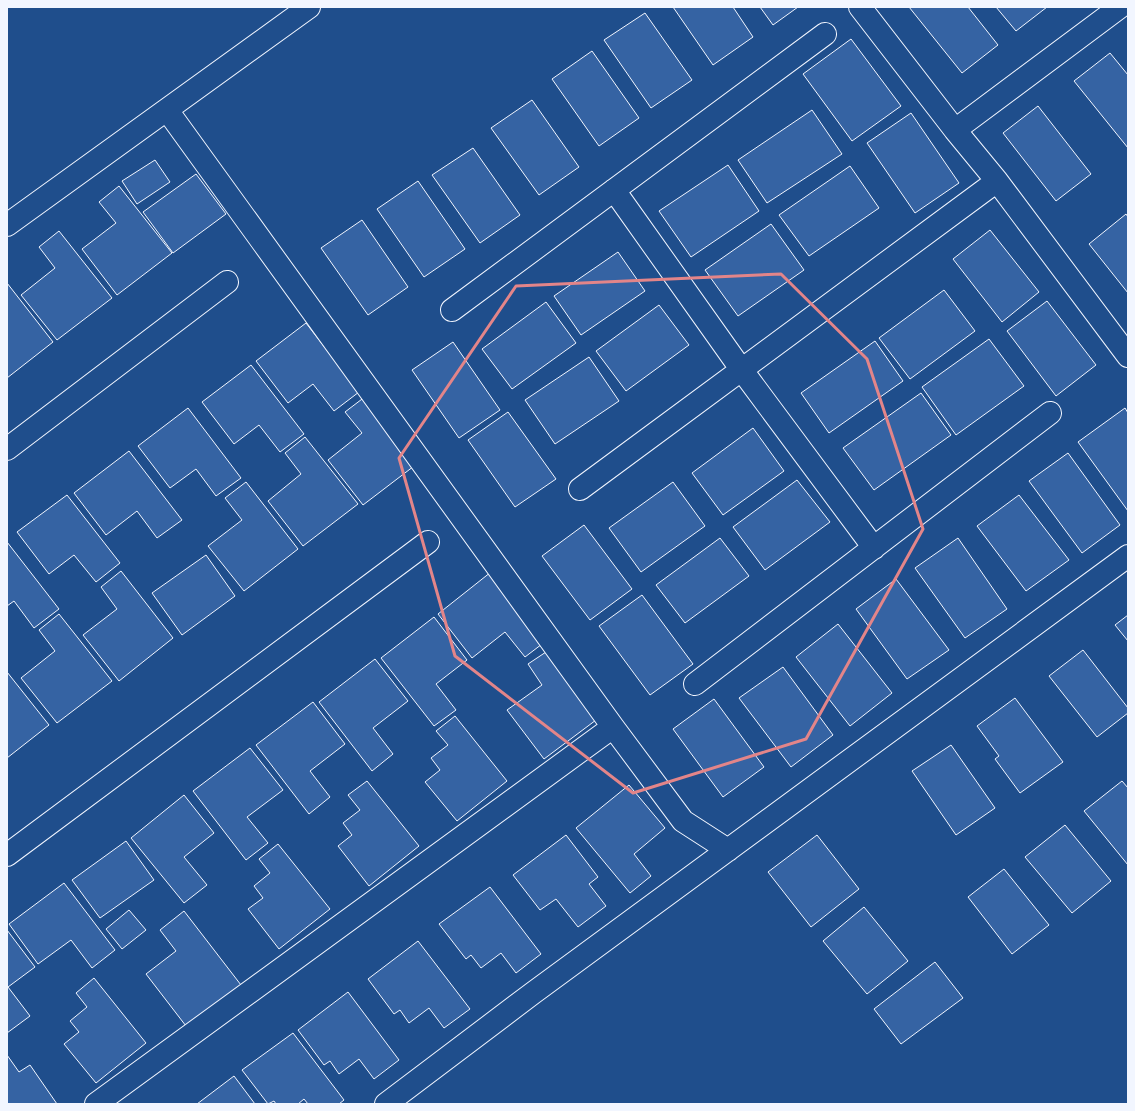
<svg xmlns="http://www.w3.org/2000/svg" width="1135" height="1111" viewBox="0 0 1135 1111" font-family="Manrope,sans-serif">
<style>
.building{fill:#3563a3;stroke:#f2f6ff}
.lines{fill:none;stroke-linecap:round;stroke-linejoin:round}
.street-casing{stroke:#f2f6ff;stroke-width:24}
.street{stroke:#1f4e8c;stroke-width:22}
.marked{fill:none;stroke:#e38589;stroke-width:3;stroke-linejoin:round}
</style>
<rect width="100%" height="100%" fill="#1f4e8c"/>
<path class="building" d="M673,7H733L753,37L713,65Z
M760,7H798L773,25Z
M909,7H968L998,45L962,73Z
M996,7H1047L1016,31Z
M645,13L692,80L651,108L604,40Z
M851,39L901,106L852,141L803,74Z
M592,51L639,118L599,146L552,79Z
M1110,53L1128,75V148L1074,81Z
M532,100L579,167L539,195L491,128Z
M1038,106L1091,174L1056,201L1003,133Z
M812,110L842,154L767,203L738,160Z
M911,113L959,183L915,213L867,143Z
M473,148L520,215L480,243L432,175Z
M155,160L170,182L137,204L122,181Z
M728,165L759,211L691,257L659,211Z
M850,166L879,208L809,256L779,215Z
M196,174L226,214L173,253L143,212Z
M418,181L465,249L424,277L377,209Z
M119,186L172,253L117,295L82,249L116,223L99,202Z
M1126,214L1128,217V293L1089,244Z
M362,220L408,287L368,315L321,248Z
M771,224L804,270L738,316L705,270Z
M990,230L1039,292L1002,322L953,259Z
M59,231L112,298L57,340L21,295L55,268L39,247Z
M618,252L645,291L581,335L554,296Z
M7,283L53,342L7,378Z
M944,290L975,331L910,379L879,338Z
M1047,301L1096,365L1056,396L1007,331Z
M546,302L576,343L512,389L482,349Z
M659,305L689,345L626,391L596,351Z
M306,323L359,392L334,411L313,384L288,403L256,361Z
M989,339L1024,386L956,435L922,387Z
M875,341L903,381L829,433L801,393Z
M453,342L500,410L459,438L412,370Z
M589,357L619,401L555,444L525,400Z
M251,365L304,434L280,452L259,425L234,444L202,402Z
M921,393L951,435L874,490L843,448Z
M366,396L418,463L363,505L328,460L362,433L345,412Z
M188,408L241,478L216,496L196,469L170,488L138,446Z
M1125,408L1128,413V511L1078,442Z
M508,412L556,479L515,507L468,440Z
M753,428L784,471L723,515L692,473Z
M305,437L358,504L303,546L268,501L301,474L285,453Z
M129,451L182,520L157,538L137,511L106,535L74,493Z
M1068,453L1120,525L1082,553L1029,481Z
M797,480L830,522L765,570L733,527Z
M246,482L298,549L244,591L208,546L242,520L225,498Z
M673,482L705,526L641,572L609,528Z
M67,495L120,563L96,582L74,555L49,574L17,532Z
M1019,495L1069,560L1026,591L977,526Z
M584,525L632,589L590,620L542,556Z
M720,538L749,576L685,623L656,585Z
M958,538L1007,609L965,638L915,568Z
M7,542L59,609L34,628L14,601L7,606Z
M206,555L235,596L182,635L152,593Z
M121,571L173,638L119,681L83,635L117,609L101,587Z
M491,572L546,641L525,657L505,632L472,658L438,614Z
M896,579L949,650L907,679L856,609Z
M642,595L693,664L650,695L599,626Z
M59,614L112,681L57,723L21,678L55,651L39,630Z
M1128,615V641L1115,625Z
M434,617L467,660L436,684L456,710L434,726L381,658Z
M838,624L892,693L850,726L796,657Z
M1083,650L1128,708V713L1097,737L1049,676Z
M546,652L596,720L544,759L507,710L542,685L528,664Z
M375,659L408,701L373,728L393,754L372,771L319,702Z
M783,667L833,735L791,767L739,698Z
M7,672L49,725L7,758Z
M1015,698L1063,762L1020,793L995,759L999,756L977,726Z
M714,699L764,767L723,797L673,729Z
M313,702L345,744L310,771L330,797L309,814L256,745Z
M455,716L507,781L457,821L425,782L440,770L431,758L448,745L436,731Z
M951,745L995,808L956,835L912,771Z
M250,748L283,790L247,817L268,843L246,860L193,791Z
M367,781L419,846L369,886L338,846L352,835L343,823L360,810L348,795Z
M1122,781L1128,788V865L1084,811Z
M629,785L665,828L634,854L651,876L630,893L576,828Z
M184,795L214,833L184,857L207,885L184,903L131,838Z
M1065,825L1111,881L1072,913L1025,857Z
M566,835L598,877L589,884L606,906L578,927L556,899L540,910L513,875Z
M817,835L859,889L811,927L768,872Z
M126,841L154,880L100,918L72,880Z
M278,844L330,909L279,949L248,909L263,898L254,886L270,873L259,859Z
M1004,869L1049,925L1012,954L968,897Z
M64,883L115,950L92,968L71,940L38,964L9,924Z
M490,887L541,954L516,973L501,953L481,968L471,955L466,959L439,924Z
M864,907L908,961L867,994L823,941Z
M129,910L146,930L122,949L106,929Z
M184,911L241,985L186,1026L146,974L176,951L160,930Z
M7,930L35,967L8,987L30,1016L7,1033Z
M418,941L470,1009L444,1028L429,1008L409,1023L400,1010L394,1014L368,979Z
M935,962L963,998L901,1044L874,1009Z
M94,978L146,1043L96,1083L64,1044L79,1032L70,1021L87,1007L76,993Z
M348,992L399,1060L374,1079L359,1059L339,1074L330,1061L324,1065L298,1030Z
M293,1033L344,1100L339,1104H308L304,1099L298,1104H276L274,1101L268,1104L242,1070Z
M7,1055L19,1072L30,1065L57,1104H7Z
M234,1076L255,1104H197Z"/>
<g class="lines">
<defs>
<path id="street" d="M860,7L955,130L997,181L1128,356
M167,110L613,727L683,821L728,850
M955,130L1120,7
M614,190L741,369L874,548
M7,225L309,7
M452,310L825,34
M7,449L227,282
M580,489L997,181
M695,684L1050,413
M7,855L428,542
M96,1104L613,727
M386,1104L533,993L1128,556"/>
</defs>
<use href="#street" class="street-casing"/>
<use href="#street" class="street"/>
</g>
<path class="marked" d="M781,274L867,359L923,529L806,739L633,793L455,656L399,458L516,286Z"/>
<rect width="1135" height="1111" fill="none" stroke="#f2f6ff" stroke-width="16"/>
</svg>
